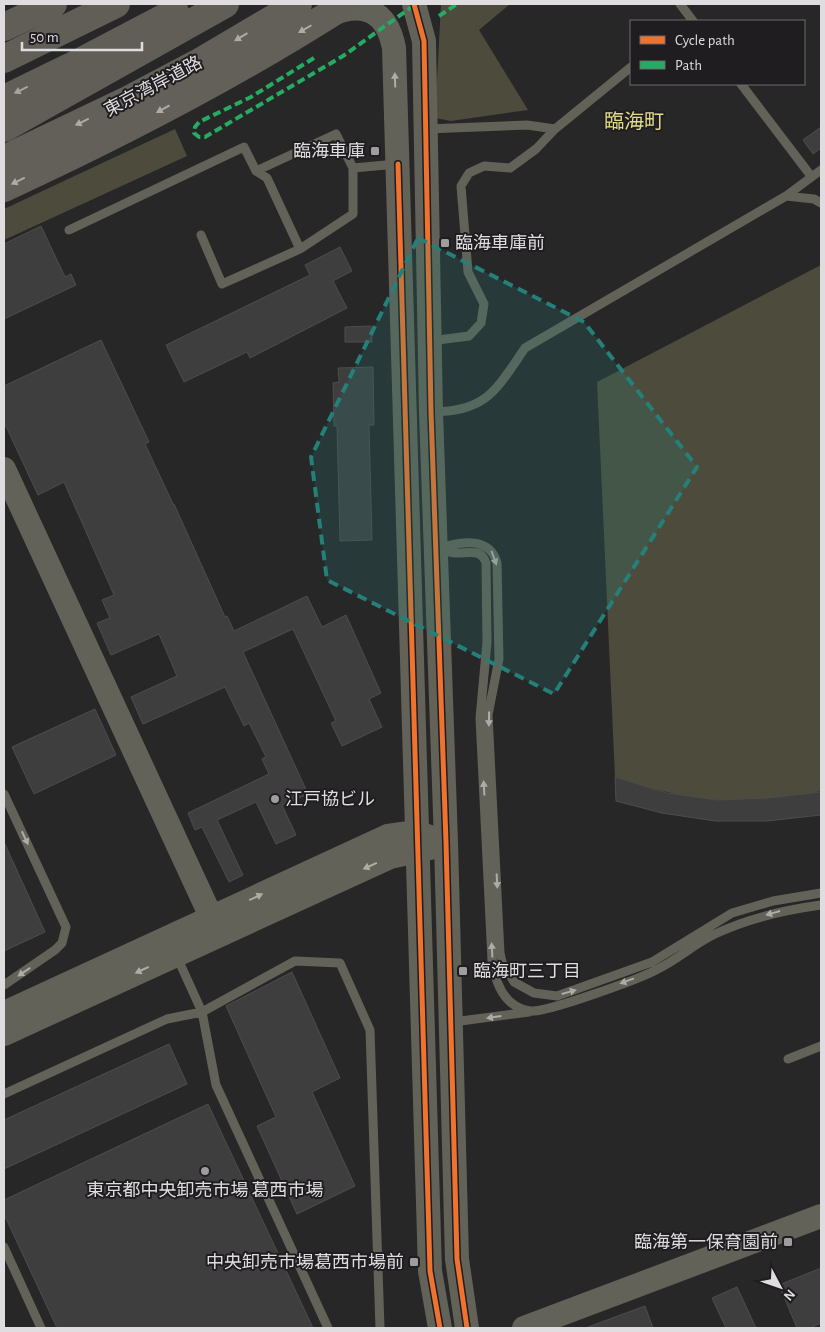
<svg xmlns="http://www.w3.org/2000/svg" width="825" height="1332" viewBox="0 0 825 1332" font-family="'Alegreya Sans','Noto Sans JP',sans-serif">
<style>
.green{fill:#4c4b3c}
.building{fill:#3f3e3f;stroke:#4e4d4e}
.lines{fill:none;stroke-linecap:round;stroke-linejoin:round}
.service{stroke:#636258;stroke-width:9}
.tertiary{stroke:#636258;stroke-width:24}
.trunk{stroke:#626058;stroke-width:28}
.motorway{stroke:#605e56;stroke-width:28}
.quiet{stroke:#26ab63;stroke-width:4;stroke-dasharray:8 4;stroke-linecap:butt}
.cycleway-casing{stroke:#1f1d20;stroke-width:8}
.cycleway{stroke:#ef722f;stroke-width:5}
.oneway{fill:#adaba9}
.oneway2{fill:#adaca9}
.oneway3{fill:#a6a4a1}
.marked{fill:#248079;fill-opacity:0.2;stroke:#248079;stroke-width:4;stroke-dasharray:10 6;stroke-linejoin:round}
.poi-dot{fill:#9f9d9f;stroke:#1f1d20;stroke-width:2}
.labels{text-anchor:middle;stroke-width:4;stroke-linejoin:round;paint-order:stroke}
.street-label{font-size:18px;fill:#dfdddf;stroke:#1f1d20}
.poi-label{font-size:18px;fill:#dfdddf;stroke:#1f1d20;text-anchor:end}
.quarter-label{font-size:20px;fill:#e0da8c;stroke:#1f1d20}
</style>
<rect width="100%" height="100%" fill="#282728"/>
<path class="green" d="M441,4H510L479,30L528,110L451,121L435,118Z
M175,129L187,156L4,240V209Z
M821,265V791C773,803 715,804 667,792C649,788 632,782 615,777L597,382Z"/>
<path class="building" d="M821,127V148L813,154L803,140Z
M41,226L65,277L71,274L76,285L4,319V244Z
M340,247L352,271L333,281L347,308L250,358L247,352L184,382L166,345L310,275L305,265Z
M371,326L372,342H345V327Z
M101,340L149,442L145,444L173,504H174L225,617L227,616L234,631L307,596L322,627L346,615L381,693L369,699L382,727L342,746L331,723L336,721L293,629L243,652L308,794L282,805L296,835L276,844L256,802L217,820L243,875L229,882L202,827L195,830L188,813L269,774L262,759L266,757L249,723L244,726L225,687L143,724L131,697L177,676L159,634L111,655L97,623L110,618L102,600L114,595L64,482L38,495L4,422V386Z
M373,367L374,425H369L372,540L340,541L337,426H334L333,383L339,382L338,368Z
M95,709L116,755L34,794L12,747Z
M615,777L667,793L717,800L767,798L821,792V815L767,821H715L662,813L616,801Z
M4,842L45,932L4,951Z
M292,972L340,1078L312,1092L355,1186L297,1214L257,1126L276,1117L226,1006Z
M169,1044L187,1084L4,1169V1120Z
M208,1104L313,1328H57L4,1214V1200Z
M821,1268V1323L810,1328H797L779,1285Z
M737,1287L756,1328H726L712,1298Z
M645,1306L653,1328H589L588,1327Z"/>
<g class="lines">
<path class="service" d="M680,4L693,21
M741,84L811,176
M426,129L527,125L555,129L631,67
M353,168L397,164
M786,196L821,170
M69,230L244,147L256,171L336,134L353,168V214L300,249L267,178L256,171
M201,235L222,284L300,249
M430,341L469,336L481,323L484,304L468,272L461,186L469,173L484,166L510,168L536,149L555,129
M431,412C487,412 496,390 525,348L786,196L814,199L821,203
M437,549C442,550 448,552 454,553C467,554 481,547 486,563L487,642L480,718L492,960C495,982 504,1007 530,1011C546,1013 639,979 656,970C677,960 694,944 715,934C749,918 784,910 821,905
M437,549C459,541 490,536 497,563L499,659L488,715L500,953L502,962L514,982L534,993L557,996L652,962L732,913L773,901L821,893
M4,794L66,927L62,943L55,950L4,985
M453,1022L529,1012
M788,1059L821,1046
M4,1094L167,1019L202,1012L177,957
M4,1247L41,1328
M328,1328L216,1085L202,1012L295,961L340,963L370,1030L380,1328"/>
<path class="tertiary" d="M414,4L424,41L431,412L446,842L457,1259L467,1328
M329,15C364,0 387,11 394,48L430,1271L440,1328
M4,469L219,934
M4,1013L388,836L416,832L430,837
M4,1034L390,857L430,848
M524,1328L821,1216"/>
<path class="trunk" d="M4,159L128,100L198,63L298,4
M4,188C121,134 237,74 346,4"/>
<path class="motorway" d="M4,27L53,4
M4,59L116,4
M4,99L82,61L175,12
M4,128L225,4"/>
<path class="quiet" d="M439,16L457,4
M314,58L251,97L199,122L195,127L194,133L199,137H205L343,56L416,4"/>
<defs>
<path id="cycleway" d="M414,4L424,41L431,412L446,842L457,1259L467,1328
M398,164L430,1271L440,1328"/>
</defs>
<use href="#cycleway" class="cycleway-casing"/>
<use href="#cycleway" class="cycleway"/>
</g>
<defs><path id="oneway-solid" d="M-6-.8H1V-3.2L6.5 0L1 3.2V.8H-6Z" transform="scale(1.25)"/></defs>
<g class="oneway">
<use href="#oneway-solid" transform="translate(305 29) rotate(150)"/>
<use href="#oneway-solid" transform="translate(241 37) rotate(149)"/>
<use href="#oneway-solid" transform="translate(163 109) rotate(151)"/>
<use href="#oneway-solid" transform="translate(82 122) rotate(154)"/>
<use href="#oneway-solid" transform="translate(18 181) rotate(154)"/>
</g>
<g class="oneway2">
<use href="#oneway-solid" transform="translate(395 80) rotate(-92)"/>
<use href="#oneway-solid" transform="translate(494 558) rotate(70)"/>
<use href="#oneway-solid" transform="translate(489 719) rotate(91)"/>
<use href="#oneway-solid" transform="translate(484 788) rotate(-93)"/>
<use href="#oneway-solid" transform="translate(25 838) rotate(65)"/>
<use href="#oneway-solid" transform="translate(370 866) rotate(156)"/>
<use href="#oneway-solid" transform="translate(497 881) rotate(87)"/>
<use href="#oneway-solid" transform="translate(256 897) rotate(-25)"/>
<use href="#oneway-solid" transform="translate(773 913) rotate(164)"/>
<use href="#oneway-solid" transform="translate(492 950) rotate(-93)"/>
<use href="#oneway-solid" transform="translate(142 970) rotate(155)"/>
<use href="#oneway-solid" transform="translate(24 972) rotate(146)"/>
<use href="#oneway-solid" transform="translate(627 981) rotate(160)"/>
<use href="#oneway-solid" transform="translate(569 992) rotate(-16)"/>
<use href="#oneway-solid" transform="translate(494 1017) rotate(172)"/>
</g>
<use class="oneway3" href="#oneway-solid" transform="translate(21 90) rotate(154)"/>
<path class="marked" d="M418,238L584,322L697,467L554,694L327,580L311,457Z"/>
<g class="poi-dot">
<rect x="370" y="146" width="10" height="10" rx="2.5"/>
<rect x="440" y="238" width="10" height="10" rx="2.5"/>
<circle cx="275" cy="799" r="5"/>
<rect x="458" y="966" width="10" height="10" rx="2.5"/>
<circle cx="205" cy="1171" r="5"/>
<rect x="783" y="1237" width="10" height="10" rx="2.5"/>
<rect x="409" y="1257" width="10" height="10" rx="2.5"/>
</g>
<g class="labels">
<g class="street-label">
<text transform="translate(153 86) rotate(-28)" y="6">東京湾岸道路</text>
</g>
<g class="poi-label">
<text x="365" y="157">臨海車庫</text>
<text x="455" y="249" text-anchor="start">臨海車庫前</text>
<text x="285" y="805" text-anchor="start">江戸協ビル</text>
<text x="473" y="977" text-anchor="start">臨海町三丁目</text>
<text x="205" y="1196" text-anchor="middle">東京都中央卸売市場 葛西市場</text>
<text x="778" y="1248">臨海第一保育園前</text>
<text x="404" y="1268">中央卸売市場葛西市場前</text>
</g>
<g class="quarter-label">
<text x="634" y="128">臨海町</text>
</g>
</g>
<rect width="825" height="1332" fill="none" stroke="#dfdddf" stroke-width="10"/>
<rect x="630" y="20" width="175" height="65" fill="#1f1d20" stroke="#6c6a6c"/>
<rect x="640" y="36" width="25" height="8" fill="#ef722f" stroke="#6c6a6c"/>
<text x="675" y="45" font-size="15" fill="#dfdddf">Cycle path</text>
<rect x="640" y="61" width="25" height="8" fill="#26ab63" stroke="#6c6a6c"/>
<text x="675" y="70" font-size="15" fill="#dfdddf">Path</text>
<g transform="translate(780 1287) rotate(131)" stroke="#1f1d20" stroke-width="4" paint-order="stroke">
<path d="M0-4L9 19L0 12L-9 19Z" fill="#dfdddf"/>
<text y="-8" font-size="14" font-weight="bold" text-anchor="middle" fill="#dfdddf">N</text>
</g>
<path d="M22 42v8h120v-8" fill="none" stroke="#dfdddf" stroke-width="2.5"/>
<text x="30" y="42" font-size="15" fill="#dfdddf" stroke="#1f1d20" stroke-width="4" paint-order="stroke">50 m</text>
</svg>
